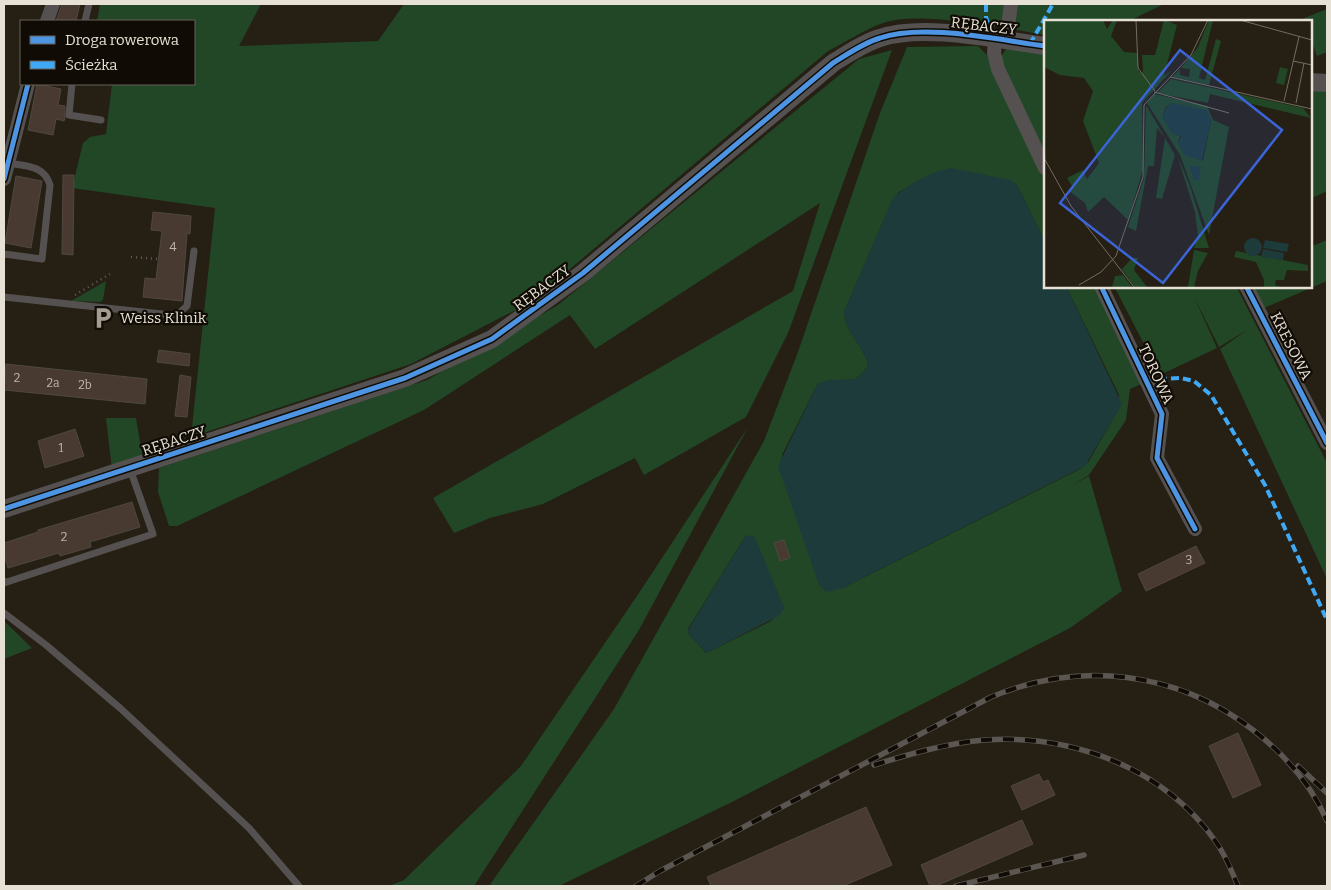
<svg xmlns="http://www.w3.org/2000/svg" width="1331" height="890" viewBox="0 0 1331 890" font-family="Bitter,serif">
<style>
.green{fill:#224727;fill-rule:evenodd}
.water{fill:#1d3b3b}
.building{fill:#493a31;stroke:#4f4841}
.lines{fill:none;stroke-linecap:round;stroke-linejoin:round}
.path{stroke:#605b58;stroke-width:2.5;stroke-dasharray:1 4;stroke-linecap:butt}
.service{stroke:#555150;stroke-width:7}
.minor{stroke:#555150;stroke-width:14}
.tertiary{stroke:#555150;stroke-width:18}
.rail-casing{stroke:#5b5652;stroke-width:5.5}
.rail{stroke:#100c05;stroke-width:4;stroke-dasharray:11;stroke-linecap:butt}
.quiet{stroke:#3fa9f5;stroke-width:4;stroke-dasharray:8 4;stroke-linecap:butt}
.cycleway-casing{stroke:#100c05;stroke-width:8}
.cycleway{stroke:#4d94e3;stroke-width:5}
.labels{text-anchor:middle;stroke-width:4.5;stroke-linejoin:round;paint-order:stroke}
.number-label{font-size:12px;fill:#c0b6ab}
.street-label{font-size:15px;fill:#e7e0d4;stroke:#100c05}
.poi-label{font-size:15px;fill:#e7e0d4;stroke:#100c05;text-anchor:start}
.inset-road{fill:none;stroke:#736c61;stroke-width:1}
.view{fill:#3b64d7;fill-opacity:0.15;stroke:#3b64d7;stroke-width:2.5}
.inset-edge{fill:none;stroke:#e7e0d4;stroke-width:2.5}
</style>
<rect width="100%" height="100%" fill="#251f14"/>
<path class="green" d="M100,4H261L239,46L378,41L404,4H1164L1129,21H1045V35C1007,28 918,10 883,23C864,30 846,42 828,51L531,302L411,364L191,437L215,208L72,188L83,143L90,137L106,134L112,84H194V21H97Z
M1327,9V52L1317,56L1310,37V21H1303L1302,19Z
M978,46L987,55L1045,179V242L1017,185L939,171L899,192L892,201L844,312C845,335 871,353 867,368L856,379L818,383L783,453L779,469L843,588L1080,469L1089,461L1119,408V395L1066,286H1095L1141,384L1130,389L1126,420L1089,475L1071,486L1089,476L1122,591L1070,628L732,802L559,886H489L614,709L764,441L798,352L880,113L907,47ZM753,536L784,608L771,621L706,653L689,634L688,629L745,537Z
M1006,49L1045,53V152L1002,65L1001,57Z
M892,50L788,333L746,417L644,475L635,458L543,504L490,518L454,533L433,498L793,291L820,203L595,349L570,315L424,410L177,526H169L158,492L159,468L427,380L558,305L859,59Z
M1310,87L1327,89V191L1310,199Z
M1327,240V281L1264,308L1253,286H1310V247Z
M106,281L103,300L100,302L71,301Z
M1114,286H1236L1327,463V579L1220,349L1247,330L1219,347L1194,297L1217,348L1160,375Z
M106,418H136L143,459L112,469Z
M748,427L639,630L474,886H389L404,880L521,766L639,593Z
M4,621L32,648L4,659Z"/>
<path class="water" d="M951,168L1010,180L1017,185L1045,242V286H1066L1122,404L1085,466L843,588L826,592L819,585L778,466L818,383L829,380L856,379L867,368C871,353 845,335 844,312L892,200C904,186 932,171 951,168Z
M748,535L753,536L757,542L784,608L779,616L706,653L689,634L688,630L745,537Z"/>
<path class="building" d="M62,4H80L76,21H56Z
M37,84L61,89L58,105L65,106V118L64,121L56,119L53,135L28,130Z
M63,175H74L73,255L62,254Z
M16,176L42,181L31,248L5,243Z
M153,212L191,216L190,234L187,233L182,301L143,297L145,278L156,279L162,231L151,230Z
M159,350L190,354L189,366L157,362Z
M6,364L147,379L145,404L4,390Z
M180,375L191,377L187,417L175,416Z
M75,429L84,456L45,468L38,441Z
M132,502L140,527L90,542L91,547L60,556L59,553L8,568L4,555V543L38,532V530Z
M784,540L790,558L780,561L774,543Z
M1196,546L1205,563L1146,591L1138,574Z
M1238,733L1261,785L1233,798L1209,746Z
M1039,774L1043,782L1048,780L1055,795L1022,810L1011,786Z
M866,807L892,865L843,886H711L707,877Z
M1022,820L1033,844L936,886H930L921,865Z"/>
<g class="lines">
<path class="path" d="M131,257L158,259
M75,295L110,274"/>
<path class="service" d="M85,21L89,4
M72,84L69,115L101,120
M4,254L42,259L50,185C44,165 26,166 8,163
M4,297L171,315L178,314L187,306L194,251
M4,581V583L153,534L130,469
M4,613L46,645L120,708L249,828L299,886"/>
<path class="minor" d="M47,21L53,4
M995,40L994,53L998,69L1045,168
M1006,41L1011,4
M4,179L28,84
M1101,286L1162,414L1157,458L1195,529
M1246,286L1327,443"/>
<path class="tertiary" d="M1310,82L1327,83
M4,509L405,378L492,339L583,273L833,63C848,54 863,43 880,38C924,23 998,40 1045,46"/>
<defs>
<path id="rail" d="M874,765C910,754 947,743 985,740C1073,734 1164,768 1216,842C1226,856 1232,872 1238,886
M1298,766L1327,793
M636,886L660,871L991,697C1080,660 1177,671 1253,730C1284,754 1311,784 1327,821
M956,886L1084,855"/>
</defs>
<use href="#rail" class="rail-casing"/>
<use href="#rail" class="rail"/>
<path class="quiet" d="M986,4V17L991,32
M1030,44L1053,4
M1147,380L1181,378L1194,381L1211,395L1265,485L1327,620"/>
<defs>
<path id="cycleway" d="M4,179L28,84
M1101,286L1162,414L1157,458L1195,529
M1246,286L1327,443
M4,509L405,378L492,339L583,273L833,63C848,54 863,43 880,38C924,23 998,40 1045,46"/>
</defs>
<use href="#cycleway" class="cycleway-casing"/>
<use href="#cycleway" class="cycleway"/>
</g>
<defs>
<symbol id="parking-bare" viewBox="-9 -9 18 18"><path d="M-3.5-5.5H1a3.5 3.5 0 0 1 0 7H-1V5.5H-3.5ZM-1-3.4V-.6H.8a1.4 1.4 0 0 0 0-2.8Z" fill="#a39c91" stroke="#100c05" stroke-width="2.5" paint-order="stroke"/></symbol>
</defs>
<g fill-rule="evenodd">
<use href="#parking-bare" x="87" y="302" width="32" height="32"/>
</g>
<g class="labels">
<g class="number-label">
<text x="173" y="251">4</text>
<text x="17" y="382">2</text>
<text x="53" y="387">2a</text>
<text x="85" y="389">2b</text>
<text x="61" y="452">1</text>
<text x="64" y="541">2</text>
<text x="1189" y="564">3</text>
</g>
<g class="street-label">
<text transform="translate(984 26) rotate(7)" y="5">RĘBACZY</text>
<text transform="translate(542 288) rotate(-36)" y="5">RĘBACZY</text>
<text transform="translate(1291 346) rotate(63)" y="5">KRESOWA</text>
<text transform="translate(1156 374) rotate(65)" y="5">TOROWA</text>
<text transform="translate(174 441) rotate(-18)" y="5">RĘBACZY</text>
</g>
<g class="poi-label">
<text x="120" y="323">Weiss Klinik</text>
</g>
</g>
<g transform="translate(1044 20)">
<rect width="268" height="268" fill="#251f14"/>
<path d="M0,0H59L63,9L69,0H73L67,16L80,32L93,33L95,52L99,53L98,35H111L120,0L133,5L120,56L128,50L98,83L99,149L84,200L60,177L44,192L41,183L25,171L29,168L23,158L39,150L43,159L55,143L39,101L49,71L40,58L16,55L0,47ZM165,0H169L155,58L161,60L172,19L177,21L165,65L128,57L136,49V55L145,57L146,49L137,48L154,27ZM236,47L244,49L240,65L232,63ZM127,59L259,88L267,98L166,74L164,83L113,73ZM110,74L163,86L169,100L185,107L165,215L136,135L103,83ZM128,83L167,100L159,141L134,122L136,116L119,97L121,88ZM102,85L131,135L118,179L112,178L121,118L113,108L110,146H104L92,211L84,207L100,158ZM133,135L146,166L165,228H150L154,216L151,192ZM150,230L164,233L154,251L150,267H144ZM192,231L264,245V251L243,250L240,260H232L231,265L238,267H220V260L212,242L190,237ZM88,238H94L90,250L103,267H91L75,246L78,249ZM79,255L88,267H68L71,256Z" fill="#224727" fill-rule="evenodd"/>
<path d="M128,83L163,90L167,100L158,141L140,135L134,123L137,116L128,114L119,98L121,89ZM145,146L157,147L155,160H150ZM200 227a9 9 0 1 1 18 0a9 9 0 1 1-18 0ZM221,220L245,224L243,232L219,228ZM219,229L240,233L239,240L217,237Z" fill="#1d3b3b"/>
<path class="inset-road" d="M92,0L94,48L111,71M196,0L268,20M249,41L268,45M126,57L268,89M110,72L185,93M240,81L255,17M252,83L260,43M0,138L27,186L90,267M35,265L57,252L72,236L99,157L100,85L147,35L164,0"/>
<path class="view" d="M136,30L238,110L119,263L16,183Z"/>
<rect width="268" height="268" class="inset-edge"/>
</g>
<rect width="1331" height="890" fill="none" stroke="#e7e0d4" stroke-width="10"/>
<rect x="20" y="20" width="175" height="65" fill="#100c05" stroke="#666158"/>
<rect x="30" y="36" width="25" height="8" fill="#4d94e3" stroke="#666158"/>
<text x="65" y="45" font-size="15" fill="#e7e0d4">Droga rowerowa</text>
<rect x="30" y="61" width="25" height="8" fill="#3fa9f5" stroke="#666158"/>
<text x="65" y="70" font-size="15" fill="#e7e0d4">Ścieżka</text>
</svg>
